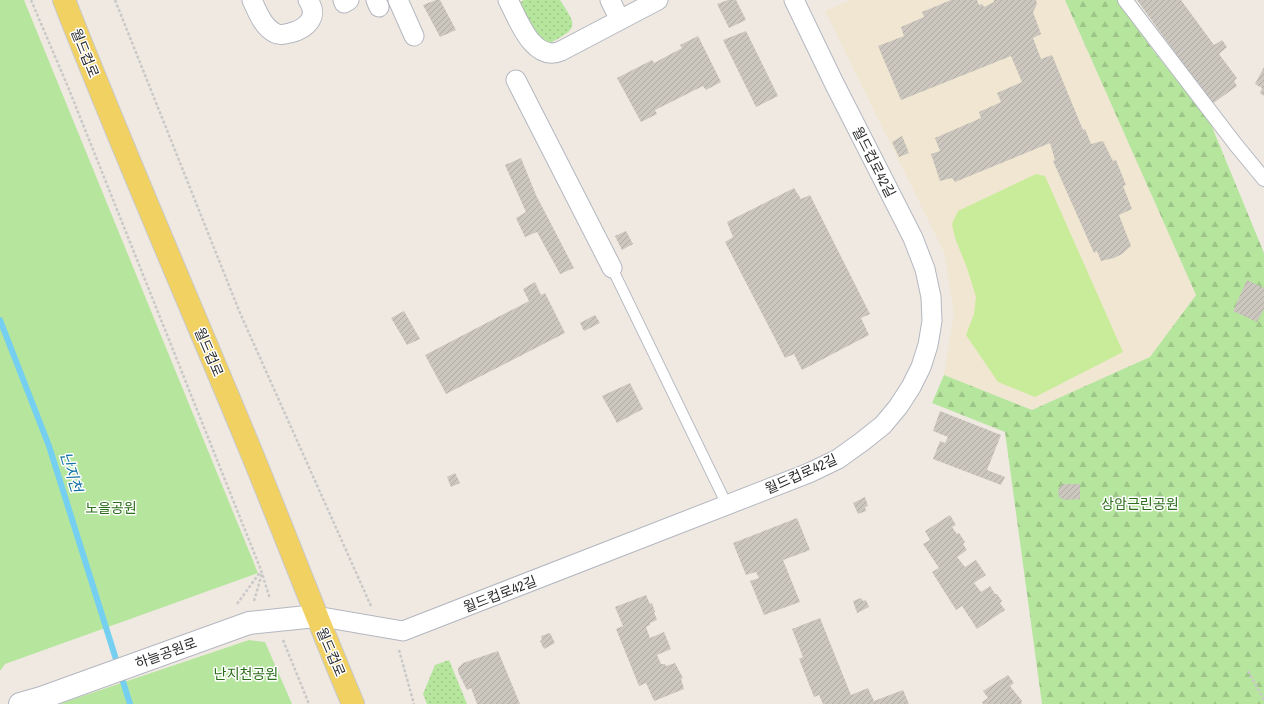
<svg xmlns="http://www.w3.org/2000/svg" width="1264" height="704" viewBox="0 0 1264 704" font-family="'Archivo Narrow','Noto Sans KR',sans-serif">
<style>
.education{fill:#f0e6d1}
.grass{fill:url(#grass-dots)}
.forest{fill:url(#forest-firs)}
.park{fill:#b6e59e}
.pitch{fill:#c9ec9a}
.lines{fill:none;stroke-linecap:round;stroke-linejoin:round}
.stream{stroke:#75cff0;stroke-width:6}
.building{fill:url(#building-hatch)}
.service-casing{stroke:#b4b7c1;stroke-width:12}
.pedestrian-casing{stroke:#b4b7c1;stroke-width:16}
.minor-casing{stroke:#b4b7c1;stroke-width:21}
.tertiary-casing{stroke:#b4b7c1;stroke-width:24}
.primary-casing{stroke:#c9c9c9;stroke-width:24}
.path{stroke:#c9c9c9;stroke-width:2.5;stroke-dasharray:3 2;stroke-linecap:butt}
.service{stroke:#fff;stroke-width:10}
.pedestrian{stroke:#fff;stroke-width:14}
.minor{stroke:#fff;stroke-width:19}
.tertiary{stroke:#fff;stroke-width:22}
.primary{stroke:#f2d163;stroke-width:22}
.labels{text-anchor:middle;stroke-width:3;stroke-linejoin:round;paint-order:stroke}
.street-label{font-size:14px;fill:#2e2e2e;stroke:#fff}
.park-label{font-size:14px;fill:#2c6e1b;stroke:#fff}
.water-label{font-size:15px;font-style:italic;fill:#0d6fa3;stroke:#fff}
</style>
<defs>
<pattern id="grass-dots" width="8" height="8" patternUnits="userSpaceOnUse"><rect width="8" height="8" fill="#b6e59e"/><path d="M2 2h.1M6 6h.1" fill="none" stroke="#9dc588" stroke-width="1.8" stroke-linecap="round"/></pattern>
<pattern id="forest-firs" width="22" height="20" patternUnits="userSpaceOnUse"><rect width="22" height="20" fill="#b6e59e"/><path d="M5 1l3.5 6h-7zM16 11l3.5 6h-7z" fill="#9dc588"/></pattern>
<pattern id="building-hatch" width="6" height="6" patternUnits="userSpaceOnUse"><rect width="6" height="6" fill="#cbc7bf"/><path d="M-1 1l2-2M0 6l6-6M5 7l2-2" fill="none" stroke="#afaba4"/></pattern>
</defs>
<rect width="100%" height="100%" fill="#efe9e1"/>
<path class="education" d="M851,0H1065L1196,295L1150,357L1032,410L944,375L954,313L944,252L825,11Z"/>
<path class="grass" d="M524,0H560C577,26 579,28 550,43L538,39L519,3Z
M449,660L467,704H427L423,694L435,665Z"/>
<path class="forest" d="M1065,0H1117L1153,50L1210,122L1264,253V704H1042L1005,432L932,403L944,375L1032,410L1150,357L1196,295Z"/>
<path class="park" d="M0,0H24L258,573L5,664L0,671Z
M249,640L265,642L292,704H59Z"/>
<path class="pitch" d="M1036,174L1045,176L1123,352L1035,397L998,382L966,335L974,314L976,297L967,268L955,238L952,224L958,211Z"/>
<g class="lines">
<path class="stream" d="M0,320L49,446L130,704"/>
</g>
<path class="building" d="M436,0H440L456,30L440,37L423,5Z
M728,0H736L746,20L729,28L717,4Z
M951,0H977L979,5L982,4L984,7L994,2V0H1036L1037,4L1033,12L1041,34L1033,38L1041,59L1052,55L1083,130L1085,129L1091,144L1103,141L1113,161L1116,160L1126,185L1123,186L1132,209L1119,215L1131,246L1122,254L1114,258L1101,261L1097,251L1094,253L1053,161L1055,160L1050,143L955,182L952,178L940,181L931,154L940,151L935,138L981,118L979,112L1001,102L997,93L1022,82L1011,56L901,100L878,46L904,36L901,27L924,17L922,12Z
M1137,0H1181L1214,45L1222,40L1227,47L1219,54L1237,78L1234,81L1237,86L1212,104Z
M746,31L778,96L756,107L723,40Z
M698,36L721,82L706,90L703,86L655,110L657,114L641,122L617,78L652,60L654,63L682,48L680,45Z
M1264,67V96L1260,93L1262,88L1255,84Z
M902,136L909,153L899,157L892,142Z
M521,158L536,195L574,268L560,274L537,232L525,237L516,218L526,212L505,165Z
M794,188L801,199L810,195L870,314L861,318L869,335L802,370L794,354L785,358L725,242L733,237L727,222Z
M626,231L633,244L622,250L615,236Z
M1247,280L1264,288V309L1257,322L1233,311Z
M535,282L541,295L545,293L565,333L446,394L425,355L529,301L523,289Z
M404,311L420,339L407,345L391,318Z
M595,315L600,323L584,331L580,323Z
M630,383L643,409L617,423L602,396Z
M940,411L1001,435L987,470L1005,477L1001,485L933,459L940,441L945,443L948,437L933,431Z
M455,473L460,483L451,487L447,477Z
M1063,484H1080V499L1064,500L1059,497L1058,492L1059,488Z
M865,497L868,506L865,507L866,511L858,514L853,503Z
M950,515L956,525L952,527L957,534L959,533L965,542L963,544L967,550L957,557L965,567L976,560L986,575L974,583L981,592L990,586L995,594H997L1002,601L1000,603L1005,610L977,629L962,606L956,610L932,572L939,568L923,544L930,540L925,531Z
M797,518L810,550L783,560L800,602L764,615L750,581L759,578L756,572L746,575L733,543Z
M646,595L650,604L652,603L655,612H654L657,620L650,623V625L646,627L650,638L664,632L671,649L657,655L661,664H665L666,666L675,663L683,678L681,679L684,689L654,701L646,683L639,686L616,629L623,626L615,607Z
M861,598L863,601L866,600L869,607L857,613L853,601Z
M820,618L851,695L868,688L874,701L903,690L909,704H823L819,695L814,697L799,659L803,657L792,629Z
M550,633L555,643L544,649L540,641L542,640L541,636Z
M498,651L520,704H477L471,688L467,690L458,672V668L463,663Z
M1008,675L1014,683L1010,686L1022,701L1021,703L1022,704H983L982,702L988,698L983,691Z"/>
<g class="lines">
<defs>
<path id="service" d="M612,268L727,505"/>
<path id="pedestrian" d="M1125,0L1236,145L1264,179"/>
<path id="minor" d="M252,0C257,11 263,27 275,33C280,36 284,34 290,33C306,29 320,17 308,0
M343,0L344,3L349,0
M376,0L379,7
M398,0L414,36
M508,0C518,19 533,63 561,51L658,0
M610,0L620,20
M516,80L612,268
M316,616L403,631L809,473L838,459L863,441L883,425L898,407L911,387L921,367L928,345L932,321L931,297L925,269L913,238L834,83L794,0"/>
<path id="tertiary" d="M20,704L41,698L249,623L316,616"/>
<path id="primary" d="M64,0C123,151 188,299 250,449C285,534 317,619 353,704"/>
</defs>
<use href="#service" class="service-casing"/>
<use href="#pedestrian" class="pedestrian-casing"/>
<use href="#minor" class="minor-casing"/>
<use href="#tertiary" class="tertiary-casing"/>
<use href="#primary" class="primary-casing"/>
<path class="path" d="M31,0L68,87L261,570L270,599
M115,0L240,313L371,606
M254,601L262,573
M237,604L261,571
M283,640L309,704
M399,650L414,704
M1248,671L1264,700"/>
<use href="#service" class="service"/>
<use href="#pedestrian" class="pedestrian"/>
<use href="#minor" class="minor"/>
<use href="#tertiary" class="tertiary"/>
<use href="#primary" class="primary"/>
</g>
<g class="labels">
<g class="street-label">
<text transform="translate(85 53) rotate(68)" y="5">월드컵로</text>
<text transform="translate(874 162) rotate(63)" y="5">월드컵로42길</text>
<text transform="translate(209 352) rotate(67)" y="5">월드컵로</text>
<text transform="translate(801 474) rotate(-24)" y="5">월드컵로42길</text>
<text transform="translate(500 594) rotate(-21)" y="5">월드컵로42길</text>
<text transform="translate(331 652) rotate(67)" y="5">월드컵로</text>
<text transform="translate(166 653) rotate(-20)" y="5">하늘공원로</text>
</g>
<g class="park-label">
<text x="1140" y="509">상암근린공원</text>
<text x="111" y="513">노을공원</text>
<text x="246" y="679">난지천공원</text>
</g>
<g class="water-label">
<text transform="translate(71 472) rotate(73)" y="5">난지천</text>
</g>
</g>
</svg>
